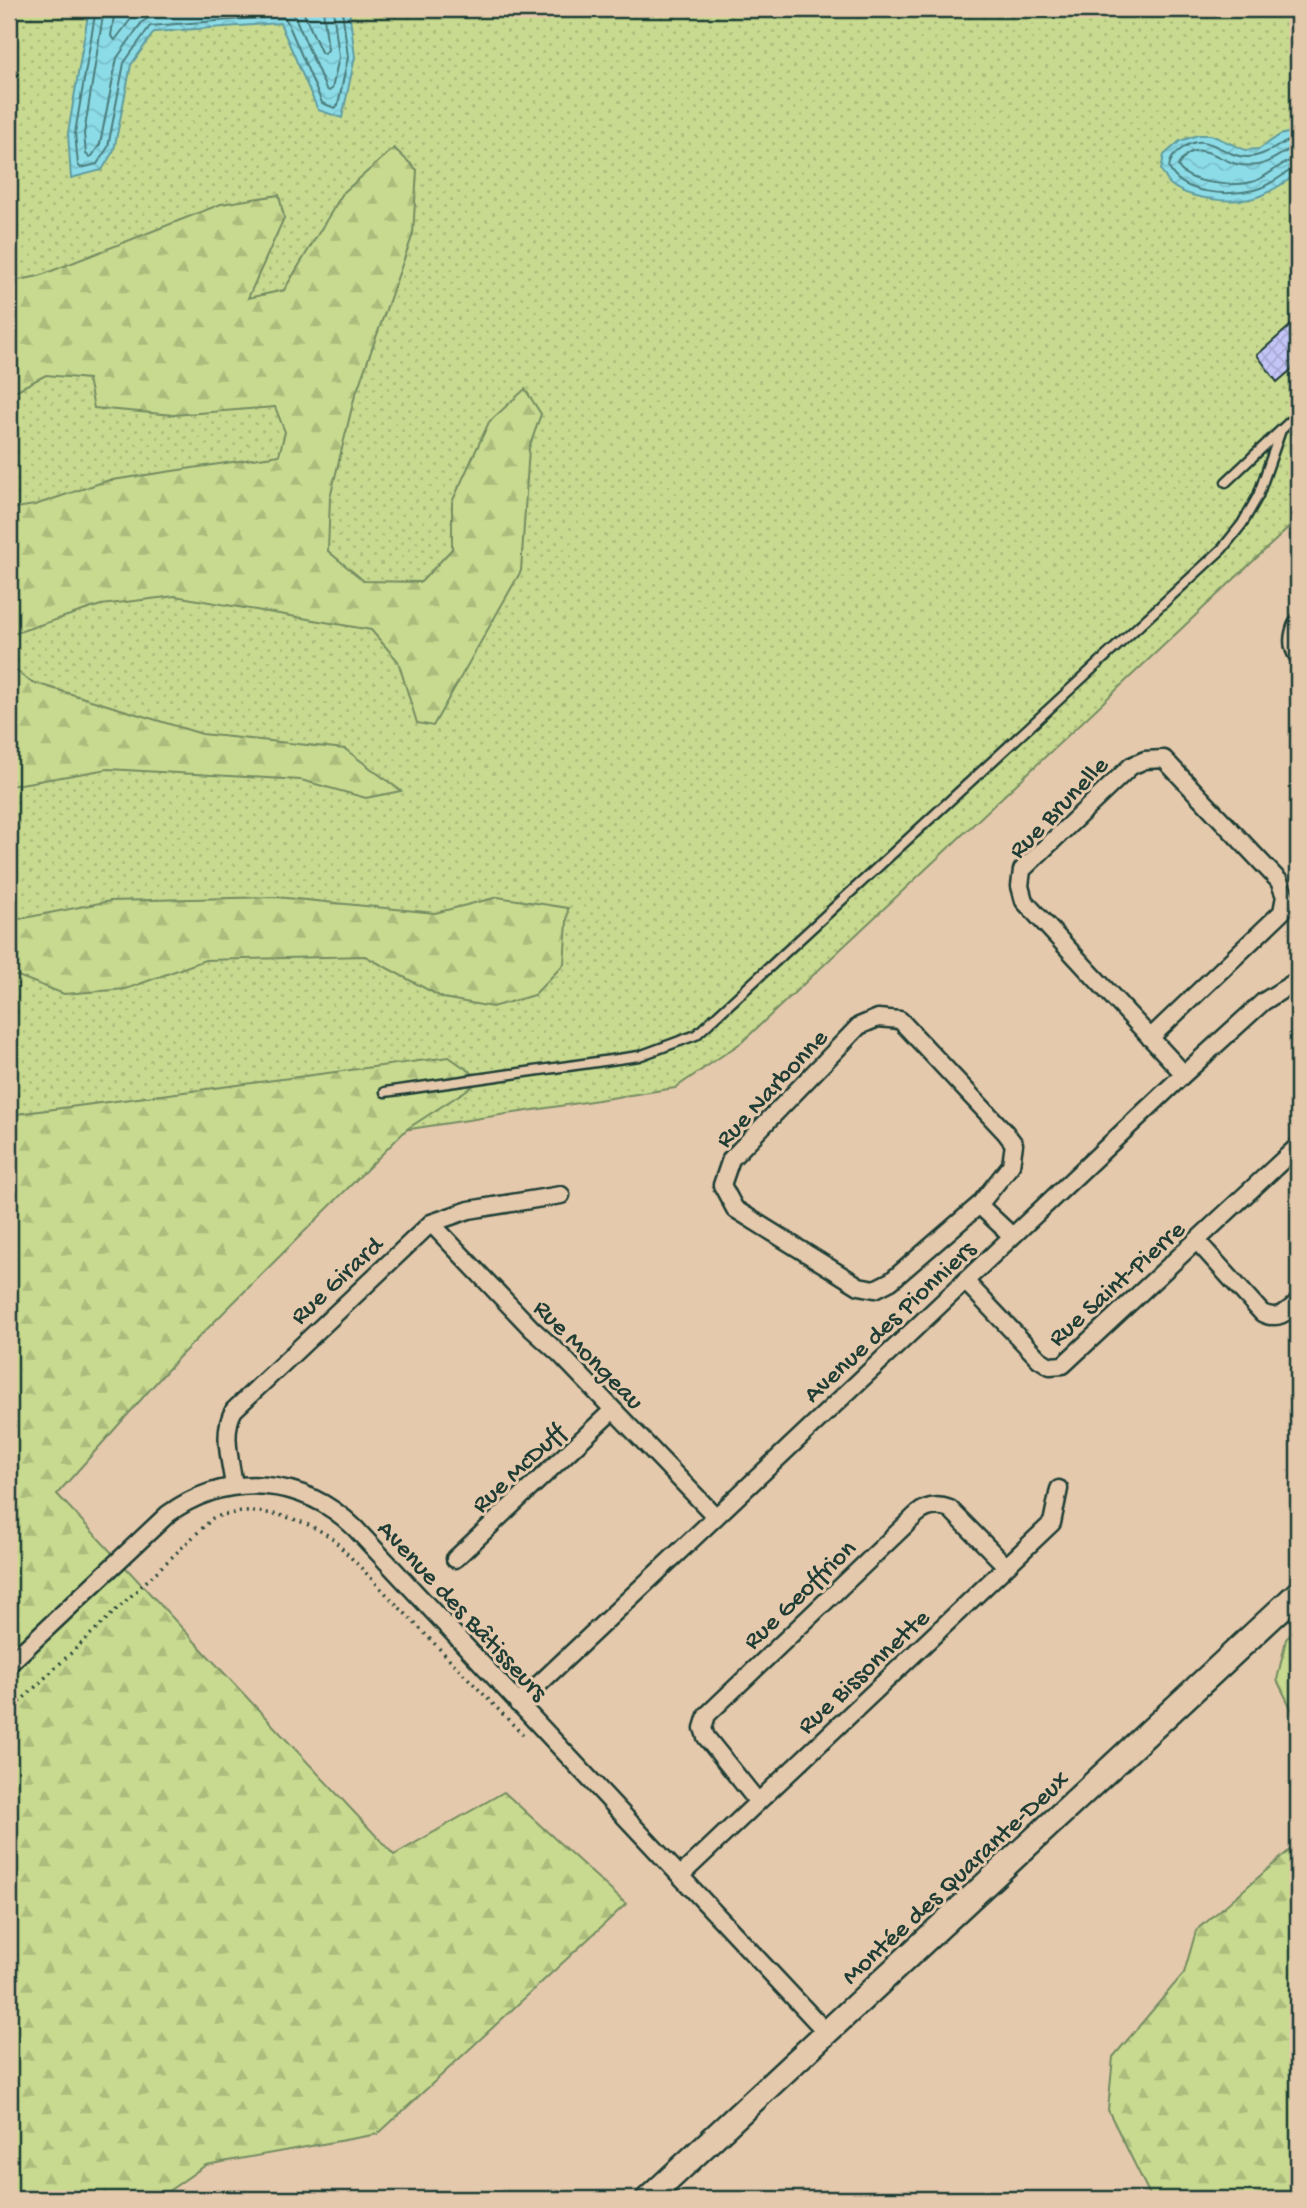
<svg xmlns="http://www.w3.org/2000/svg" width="1307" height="2208" viewBox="0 0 1307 2208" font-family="'Gochi Hand',sans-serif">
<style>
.grass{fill:url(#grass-dots);stroke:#748c62;stroke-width:2}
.forest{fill:url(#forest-firs);stroke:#748c62;stroke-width:2}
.water{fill:url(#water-waves);stroke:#609ca0;stroke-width:2}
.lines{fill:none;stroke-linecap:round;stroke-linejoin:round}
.shore{stroke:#4b7d7c;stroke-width:2}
.building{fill:url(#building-cross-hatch);stroke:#1f3d34;stroke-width:2}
.lane-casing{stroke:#1f3d34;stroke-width:13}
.street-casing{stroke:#1f3d34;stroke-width:21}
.secondary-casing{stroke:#1f3d34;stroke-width:28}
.path{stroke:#1f3d34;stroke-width:3.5;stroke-dasharray:2 5;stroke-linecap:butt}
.lane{stroke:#e5c9ac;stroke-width:8}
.street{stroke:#e5c9ac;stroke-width:16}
.secondary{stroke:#e5c9ac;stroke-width:23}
.labels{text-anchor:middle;stroke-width:6;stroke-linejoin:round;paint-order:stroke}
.street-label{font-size:26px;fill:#1f3d34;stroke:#e5c9ac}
</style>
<defs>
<pattern id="grass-dots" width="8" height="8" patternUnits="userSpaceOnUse" patternTransform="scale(1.75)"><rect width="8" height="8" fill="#c8da8f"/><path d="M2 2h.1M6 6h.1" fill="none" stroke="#abbc7c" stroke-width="1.8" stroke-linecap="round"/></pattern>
<pattern id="forest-firs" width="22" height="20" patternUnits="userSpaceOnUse" patternTransform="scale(1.75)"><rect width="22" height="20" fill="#c8da8f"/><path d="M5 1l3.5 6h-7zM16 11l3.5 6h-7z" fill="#abbc7c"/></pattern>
<pattern id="water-waves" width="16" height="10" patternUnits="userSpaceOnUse" patternTransform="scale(1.75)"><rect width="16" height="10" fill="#8cdce8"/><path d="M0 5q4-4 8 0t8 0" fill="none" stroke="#78bec8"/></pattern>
<pattern id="building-cross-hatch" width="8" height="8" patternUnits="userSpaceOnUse" patternTransform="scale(1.75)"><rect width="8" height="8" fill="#c4c5f7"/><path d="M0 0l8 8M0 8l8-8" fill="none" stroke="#a8aad4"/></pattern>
</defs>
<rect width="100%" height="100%" fill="#e5c9ac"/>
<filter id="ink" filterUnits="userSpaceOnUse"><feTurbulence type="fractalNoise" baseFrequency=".0143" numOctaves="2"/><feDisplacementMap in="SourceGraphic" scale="14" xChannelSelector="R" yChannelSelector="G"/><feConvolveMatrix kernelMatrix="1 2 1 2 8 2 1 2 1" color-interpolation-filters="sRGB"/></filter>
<g filter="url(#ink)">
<path class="grass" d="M9,9H1298V519L742,1042L675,1088L211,1160L9,1195Z"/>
<path class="forest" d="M394,148L417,170L413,234L354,399L330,498L328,551L364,581L421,582L452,549V502L489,422L525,389L541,414L529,448L521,571L433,726L417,723L398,661L371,630L175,596L101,605L9,635V509L35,505L106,481L279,455L285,432L275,407L174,415L94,408L88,379L46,375L9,394V282L39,276L221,204L279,195L284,218L248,298L284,290L343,193Z
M9,666L32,682L202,734L345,749L401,791L366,798L301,780L108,769L9,786Z
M276,897L435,913L498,897L568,908L564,964L534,995L492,1007L443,998L365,956L205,960L126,989L64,994L18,976H9V921L110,901Z
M449,1057L482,1080L407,1129L178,1358L57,1494L394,1855L504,1792L626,1904L378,2134L206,2165L157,2199H9V1115Z
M1298,1628V1722L1277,1680L1286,1639Z
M1298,1843V2199H1152L1108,2110L1113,2057L1184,1973L1196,1931Z"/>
<path class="water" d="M89,9H349L355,57L342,118L318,110L280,23L154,32L131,65L114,150L102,170L71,178L68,133Z
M1298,130V173C1286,182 1274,190 1260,196C1237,205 1189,200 1170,184C1166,180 1164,174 1161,170L1164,155L1180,141L1198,135H1211L1245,150L1259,149L1280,135Z"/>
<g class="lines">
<path class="shore" d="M96,9L75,133L78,165L81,168L97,164L108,147L124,63L150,26L283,16L287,21L322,103L335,108L338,105L348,57L342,9
M104,9L84,134L86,154L89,157L92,156L100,144L117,58L142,22L152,16L253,9
M115,9L111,36L115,40L134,15L142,9
M287,9L295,17L326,89L329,91L332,89L339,57L333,9
M302,9L321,52L324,54L328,50L323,9
M1298,137C1281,142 1266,157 1247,157C1222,157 1208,128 1180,150C1173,156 1170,159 1169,168C1182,195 1228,196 1254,190C1267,187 1281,177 1292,169L1298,168
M1298,146C1284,150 1272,163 1258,165C1250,166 1243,166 1236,164C1215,158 1195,136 1178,166C1188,185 1236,187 1255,181C1270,176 1282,160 1298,159"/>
</g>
<path class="building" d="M1298,319V364L1277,382L1257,355Z"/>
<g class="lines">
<defs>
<path id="lane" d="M1226,482L1298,414
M385,1092L639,1056L696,1035L1222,549L1242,524L1258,496L1281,430"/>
<path id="street" d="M1298,622C1293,633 1290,645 1298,656
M878,1018L900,1020L1005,1132L1014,1144L1011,1165L979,1205L891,1281L875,1289L859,1286L735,1209L722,1185L731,1159L859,1026Z
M1150,1038L1282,912L1285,896L1279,881L1164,759L1145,760L1131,766L1022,870L1020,886L1024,901L1171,1060L1184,1074
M979,1205L1012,1236
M431,1223L532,1329L560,1354L716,1517
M1197,1241L1262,1313C1278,1321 1287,1312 1298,1302
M965,1281L1039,1359L1050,1366L1063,1365L1298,1146
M234,1486C231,1462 221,1432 234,1410L431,1223L469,1210L561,1195
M455,1559L613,1410
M9,1664L168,1514C228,1471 303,1477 355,1528L827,2033
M518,1704L1184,1074L1263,1002L1298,980
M758,1802L706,1737L703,1728L707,1715L916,1515C926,1506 937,1504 950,1509L1006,1566
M680,1876L1052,1523L1059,1489"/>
<path id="secondary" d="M648,2199L1298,1593"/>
</defs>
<use href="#lane" class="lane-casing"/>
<use href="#street" class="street-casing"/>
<use href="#secondary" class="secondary-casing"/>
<path class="path" d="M9,1712L213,1518C253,1504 297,1515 332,1538L524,1736"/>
<use href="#lane" class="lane"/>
<use href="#street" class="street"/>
<use href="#secondary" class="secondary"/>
</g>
</g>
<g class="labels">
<g class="street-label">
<text transform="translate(1057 806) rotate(-46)" y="9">Rue Brunelle</text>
<text transform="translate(770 1087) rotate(-47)" y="9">Rue Narbonne</text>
<text transform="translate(335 1279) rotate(-43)" y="9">Rue Girard</text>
<text transform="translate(1115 1282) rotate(-42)" y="9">Rue Saint-Pierre</text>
<text transform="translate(888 1320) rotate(-43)" y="9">Avenue des Pionniers</text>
<text transform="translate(590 1353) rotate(45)" y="9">Rue Mongeau</text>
<text transform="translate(517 1467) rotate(-43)" y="9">Rue McDuff</text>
<text transform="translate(798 1593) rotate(-44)" y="9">Rue Geoffrion</text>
<text transform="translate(464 1609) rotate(47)" y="9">Avenue des Bâtisseurs</text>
<text transform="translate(862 1670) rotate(-43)" y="9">Rue Bissonnette</text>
<text transform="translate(954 1876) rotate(-43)" y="9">Montée des Quarante-Deux</text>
</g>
</g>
<rect width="1307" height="2208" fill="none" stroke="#e5c9ac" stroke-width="35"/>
<rect x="18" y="18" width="1272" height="2173" fill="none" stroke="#1f3d34" stroke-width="2.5" filter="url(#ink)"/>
</svg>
